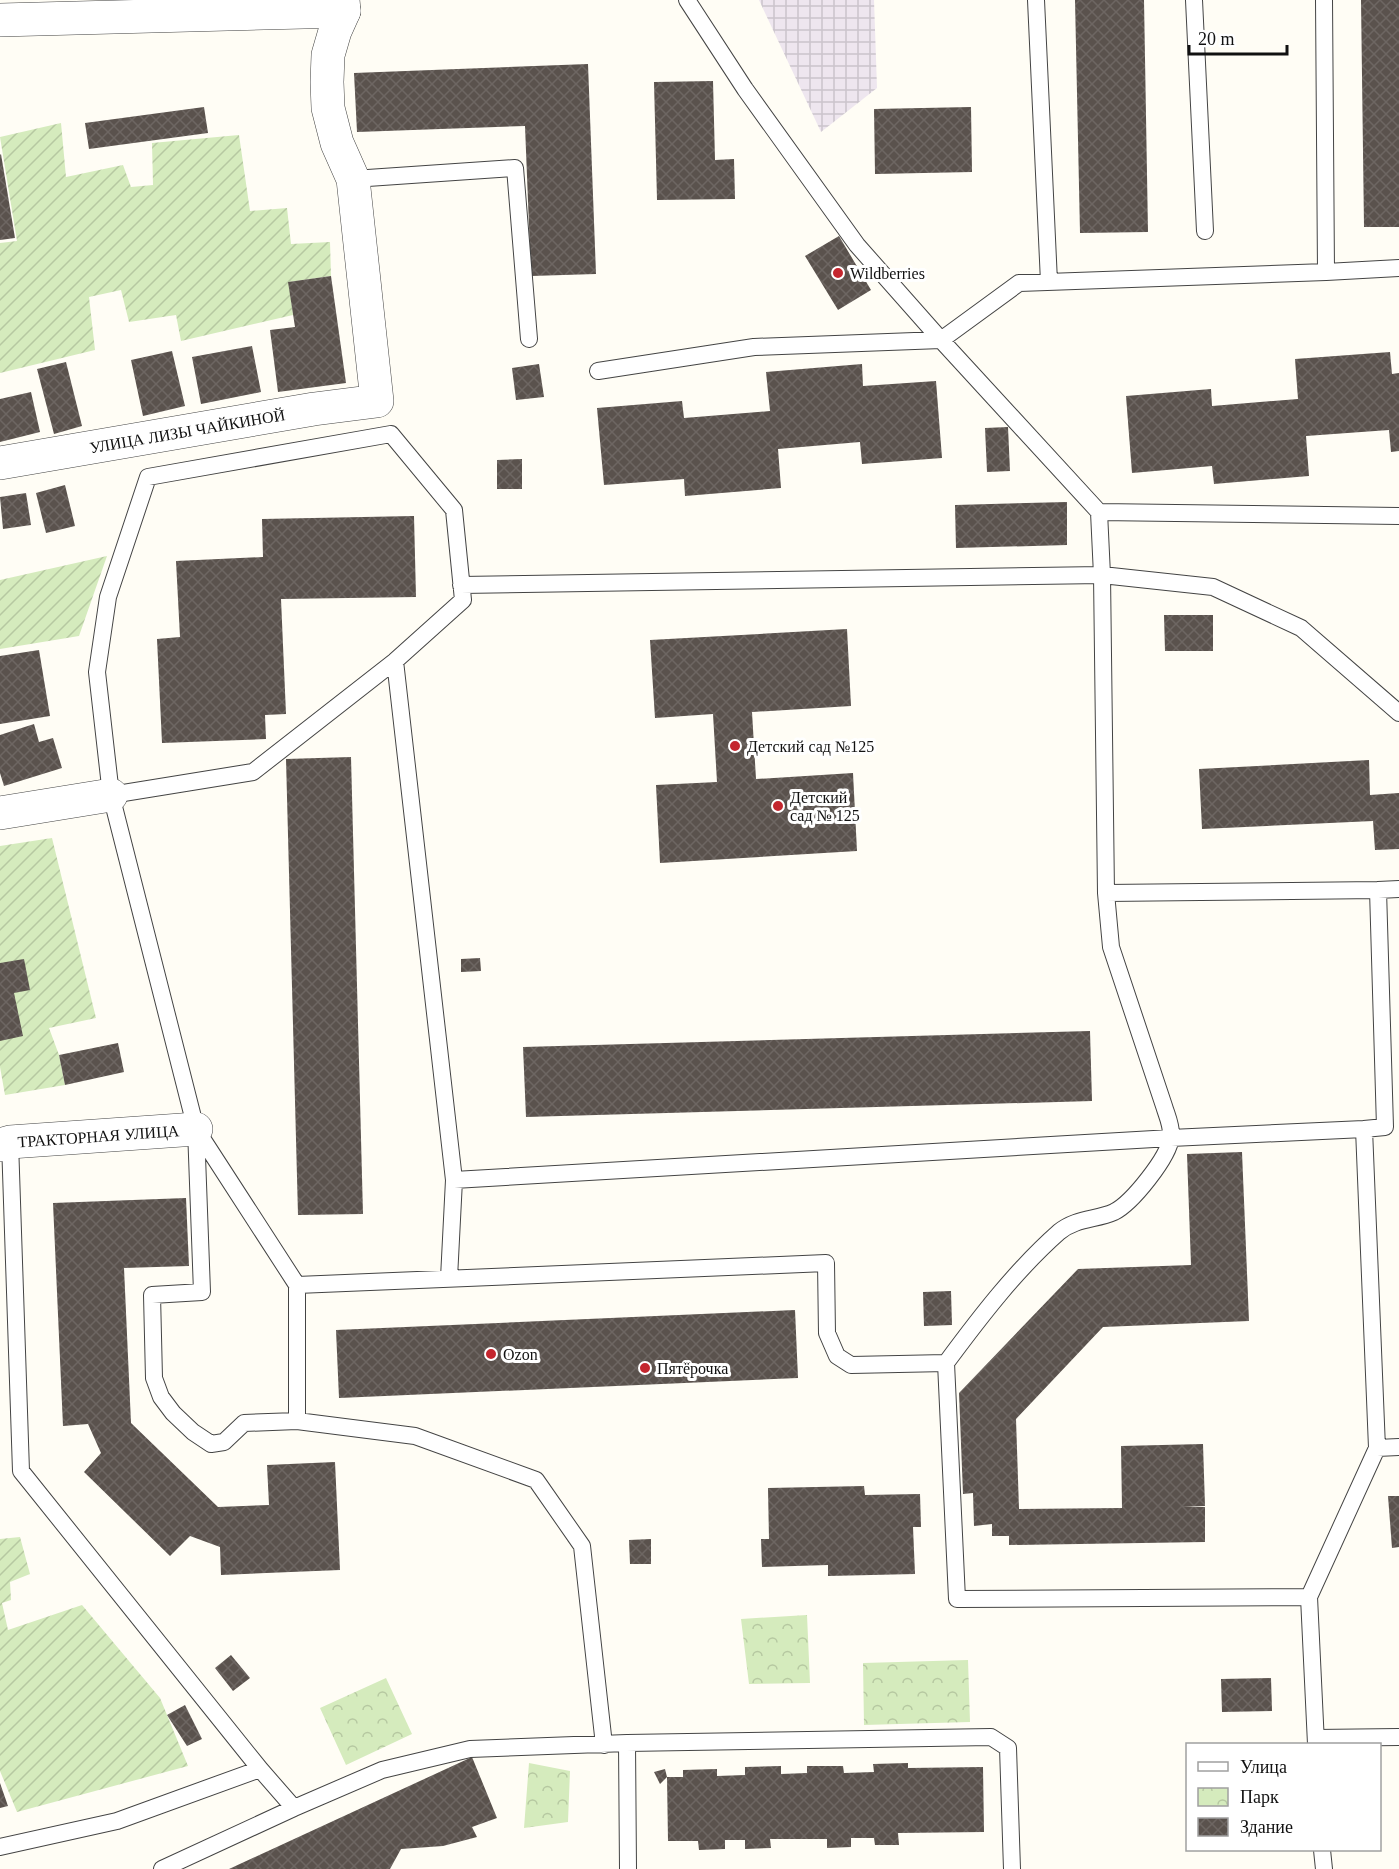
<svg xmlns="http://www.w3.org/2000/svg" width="1399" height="1869" viewBox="0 0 1399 1869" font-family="Georgia,serif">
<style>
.industrial{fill:url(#industrial-grid)}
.park{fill:url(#park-crowns)}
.garden{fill:url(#garden-furrows)}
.building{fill:url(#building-cross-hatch)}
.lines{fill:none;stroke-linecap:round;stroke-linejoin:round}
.lane-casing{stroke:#444;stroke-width:18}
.street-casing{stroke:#444;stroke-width:34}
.lane{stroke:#fff;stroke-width:16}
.street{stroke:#fff;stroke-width:33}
.poi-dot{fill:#c4262e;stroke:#fff;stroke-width:2}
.labels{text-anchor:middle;stroke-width:6;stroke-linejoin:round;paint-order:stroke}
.poi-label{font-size:16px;fill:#111;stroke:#fff;text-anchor:start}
.street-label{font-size:16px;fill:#111;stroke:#fff}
</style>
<defs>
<pattern id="industrial-grid" width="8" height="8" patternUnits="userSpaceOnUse" patternTransform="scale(1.5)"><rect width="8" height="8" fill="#eee6ef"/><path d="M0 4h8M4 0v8" fill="none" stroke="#cbc4cc"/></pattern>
<pattern id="park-crowns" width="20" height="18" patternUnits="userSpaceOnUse" patternTransform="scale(1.5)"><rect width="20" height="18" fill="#d5ebbd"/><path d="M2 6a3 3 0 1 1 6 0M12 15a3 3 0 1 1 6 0" fill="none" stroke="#b6c8a1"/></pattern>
<pattern id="garden-furrows" width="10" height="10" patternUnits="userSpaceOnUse" patternTransform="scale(1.5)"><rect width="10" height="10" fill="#d5ebbd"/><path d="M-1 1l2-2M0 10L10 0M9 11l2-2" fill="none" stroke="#b6c8a1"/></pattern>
<pattern id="building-cross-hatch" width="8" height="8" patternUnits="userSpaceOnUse" patternTransform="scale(1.5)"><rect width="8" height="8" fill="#5a524d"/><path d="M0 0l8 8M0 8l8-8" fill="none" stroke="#6d6662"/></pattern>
</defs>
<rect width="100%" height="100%" fill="#fffdf5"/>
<path class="industrial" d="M759,0H874L877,88L821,132Z"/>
<path class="park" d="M807,1615L810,1683L749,1684L741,1619Z
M968,1660L970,1722L864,1725L863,1663Z
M386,1678L412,1734L346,1765L320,1708Z
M529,1763L570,1771L568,1822L524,1828Z"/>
<path class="garden" d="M61,123L66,177L123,165L131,187L153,185L152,143L239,135L250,211L287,208L291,244L330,242L331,276L289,282L293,315L181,341L176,315L129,322L121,290L89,297L95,350L0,373V243L17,241L0,137Z
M107,556L79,636L0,649V580Z
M52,838L96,1018L49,1028L59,1055L65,1085L5,1095L0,1067V846Z
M20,1537L30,1574L10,1582L11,1600L2,1603L8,1630L82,1605L160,1698L188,1766L17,1812L0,1771V1539Z"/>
<path class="building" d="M1075,0H1144L1148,232L1080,233Z
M1361,0H1399V227H1364Z
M588,64L596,274L531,276L525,126L357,132L354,73Z
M713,81L715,160L734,159L735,199L657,200L654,82Z
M204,107L208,133L89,149L85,123Z
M971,107L972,172L875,174L874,109Z
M1,154L15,238L0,240V155Z
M839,236L871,290L838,310L805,256Z
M331,276L346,383L278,392L270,330L295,327L288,282Z
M252,346L261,392L201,404L192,357Z
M172,351L185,406L143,416L131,360Z
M1390,352L1392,374L1399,373V451L1391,452L1389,430L1306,436L1309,476L1214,484L1212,466L1132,473L1126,396L1211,389L1212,406L1298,399L1295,359Z
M66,362L82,426L54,434L37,369Z
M539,364L544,397L516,400L512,368Z
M862,364L863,386L936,381L942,458L862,464L860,442L778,449L781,488L685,496L684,479L604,485L597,408L682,401L684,418L770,411L766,372Z
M31,392L40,432L0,442V399Z
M1008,427L1010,471L987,472L985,428Z
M522,459V489H497V460Z
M65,485L75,526L46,533L36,493Z
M26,493L31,525L3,529L0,497Z
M1067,502V545L956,548L955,505Z
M414,516L416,597L281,599L286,714L265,715L266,739L162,743L157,639L180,637L176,561L263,557L262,519Z
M1164,615H1213V651H1165Z
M847,629L851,706L752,712L756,779L853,773L857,851L660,863L656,785L717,782L713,714L655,718L650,640Z
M39,650L50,716L0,724V656Z
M34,724L39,742L53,738L62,768L4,786L0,773V735Z
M351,757L363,1214L298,1215L286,759Z
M1369,760L1370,795L1399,793V849L1375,850L1373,821L1202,829L1199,769Z
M480,958L481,971L461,972V959Z
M24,959L30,990L14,993L23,1036L0,1041V963Z
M1090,1031L1092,1101L526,1117L523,1047Z
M118,1043L124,1072L65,1085L59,1055Z
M1242,1152L1249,1321L1103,1327L1016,1419L1019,1509L1122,1508L1121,1446L1203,1444L1205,1506L1182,1507H1205V1542L1009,1545V1536H992V1524L974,1526L973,1493L963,1494L959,1393L1078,1269L1191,1265L1187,1154Z
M186,1198L189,1266L124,1268L131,1423L218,1507L269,1505L267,1465L335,1462L340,1570L221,1575L220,1547L190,1536L170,1556L84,1472L101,1453L88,1424L63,1426L53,1203Z
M951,1291L952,1325L924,1326L923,1292Z
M795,1310L798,1378L339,1398L336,1330Z
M864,1486L865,1495L920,1494L921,1527H913L915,1574L828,1576V1565L762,1567L761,1539H769L768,1488Z
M1388,1496H1399V1547L1392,1548Z
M651,1539V1564H630L629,1540Z
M231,1655L250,1678L233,1691L215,1668Z
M1271,1678L1272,1711L1222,1712L1221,1679Z
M185,1705L202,1739L187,1746L167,1715Z
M472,1757L497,1818L472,1827L477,1837L443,1846L401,1849L390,1869H229Z
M908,1763V1768L983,1767L984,1832L898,1833L899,1845H875L874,1838H851V1847L827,1848V1839H770L771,1848L745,1849V1840H725V1849L699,1850L698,1841H668L667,1777L660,1784L654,1772L665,1769L667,1777H683V1770L717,1769V1776L745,1775V1767L781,1766V1774L807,1773V1766H843L844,1773L874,1772L873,1764Z
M0,1783L8,1806L0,1808Z"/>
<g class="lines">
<defs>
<path id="lane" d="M687,0L745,89L857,245L941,340L1099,512L1399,516
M1036,0L1049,282
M1194,0L1205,231
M1324,0L1326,272L1399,268
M353,179L515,168L529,339
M598,371L754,347L941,340L1019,283L1326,272
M1099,512L1102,575L1106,893L1378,890L1385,1127L1364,1129L1377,1448L1309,1597L1316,1744
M461,585L1102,575L1213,587L1301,628L1399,713
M111,795L253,772L395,661L454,1180L449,1278
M1378,890L1399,889
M196,1129L202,1292L152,1295L154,1378L161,1397L173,1413L193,1432L211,1444L224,1442L244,1423L297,1421V1285L826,1263L827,1333L837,1356L851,1365L946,1363C980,1317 1016,1270 1059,1232C1076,1218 1096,1220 1114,1212C1132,1203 1169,1157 1171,1137C1172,1126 1167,1116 1164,1106L1111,947L1106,893
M10,1142L21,1471L260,1769L294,1808L382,1770L470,1749L627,1743L991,1737L1008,1748L1012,1869
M454,1180L1171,1138L1364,1129
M297,1285L196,1129L111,795L97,672L108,597L148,477L391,434L454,510L463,600L395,661
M946,1363L957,1599L1309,1597
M297,1421L415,1436L536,1480L582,1546L604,1745
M1377,1448L1399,1447
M1316,1738L1399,1737
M627,1743L628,1869
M0,1847L117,1821L260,1769
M1322,1850L1324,1869
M162,1869L294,1808"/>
<g id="street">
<path d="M0,20L344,11"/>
<path id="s1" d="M0,463L314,409L377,401L353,179L337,143L328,108L327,82L328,55L335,31L344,11L343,0"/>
<path d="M0,813L111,795"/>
<path id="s2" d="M0,1145L10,1142L196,1129"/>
</g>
</defs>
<use href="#lane" class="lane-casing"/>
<use href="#street" class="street-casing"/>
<use href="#lane" class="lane"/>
<use href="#street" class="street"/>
</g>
<g class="poi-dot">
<circle cx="838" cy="273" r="6"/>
<circle cx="735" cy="746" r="6"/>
<circle cx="778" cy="806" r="6"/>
<circle cx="491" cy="1354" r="6"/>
<circle cx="645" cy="1368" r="6"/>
</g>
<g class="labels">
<g class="poi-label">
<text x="850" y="279">Wildberries</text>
<text x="747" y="752">Детский сад №125</text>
<text x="790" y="803">Детский<tspan x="790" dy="18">сад № 125</tspan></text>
<text x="503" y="1360">Ozon</text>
<text x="657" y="1374">Пятёрочка</text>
</g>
<g class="street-label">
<text dy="6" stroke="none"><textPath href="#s1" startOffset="190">УЛИЦА ЛИЗЫ ЧАЙКИНОЙ</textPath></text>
<text dy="6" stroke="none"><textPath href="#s2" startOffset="99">ТРАКТОРНАЯ УЛИЦА</textPath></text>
</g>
</g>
<rect x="1186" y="1743" width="195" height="108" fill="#ffffff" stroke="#a0a0a0" stroke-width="1.5"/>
<rect x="1198" y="1762" width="30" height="9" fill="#ffffff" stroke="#a0a0a0" stroke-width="1.5"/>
<text x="1240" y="1773" font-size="18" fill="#111111">Улица</text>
<rect x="1198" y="1788" width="30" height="18" fill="url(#park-crowns)" stroke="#a0a0a0" stroke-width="1.5"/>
<text x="1240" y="1803" font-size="18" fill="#111111">Парк</text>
<rect x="1198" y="1818" width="30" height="18" fill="url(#building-cross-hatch)" stroke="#a0a0a0" stroke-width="1.5"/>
<text x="1240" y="1833" font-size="18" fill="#111111">Здание</text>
<path d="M1189 45v9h98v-9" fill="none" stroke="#111111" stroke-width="3"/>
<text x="1198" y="45" font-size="18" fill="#111111" stroke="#ffffff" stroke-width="4.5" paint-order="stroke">20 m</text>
</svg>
